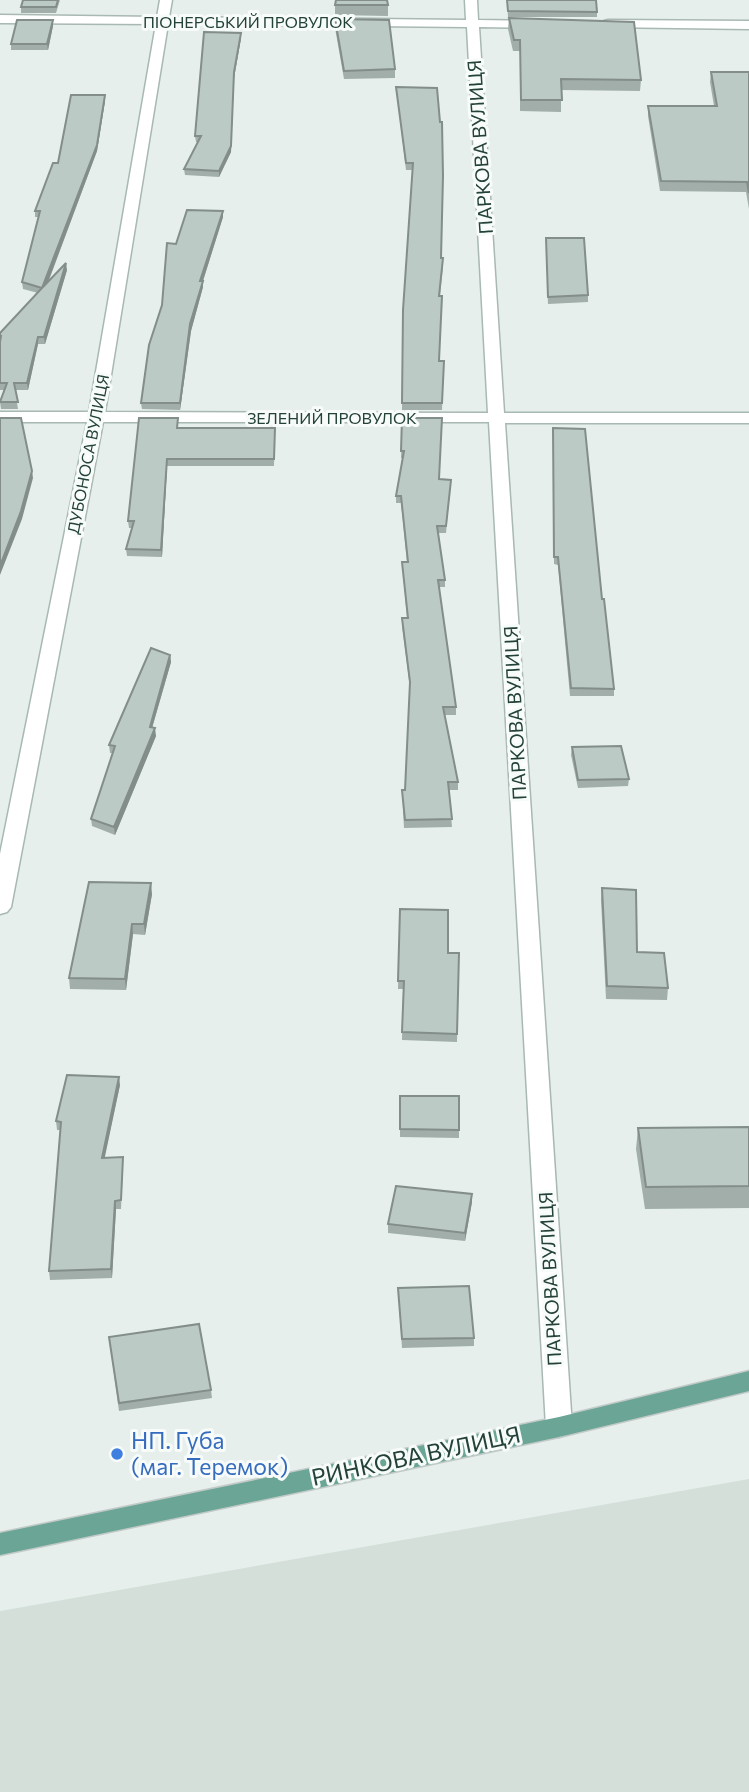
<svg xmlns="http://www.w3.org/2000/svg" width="749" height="1792" viewBox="0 0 749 1792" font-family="Commissioner,sans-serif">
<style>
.built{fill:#d4dfda}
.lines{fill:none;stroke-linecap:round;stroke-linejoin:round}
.minor-casing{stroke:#a8b8b2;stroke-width:3}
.major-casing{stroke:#c2cac8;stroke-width:3}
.minor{fill:#fff;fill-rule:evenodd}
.major{fill:#6aa596;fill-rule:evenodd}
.wall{fill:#a1aea9}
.shaded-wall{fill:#838d89}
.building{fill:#bbcac4;stroke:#838d89;stroke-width:2}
.shop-dot{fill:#3f7fe0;stroke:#f7fbf9;stroke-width:2.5}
.labels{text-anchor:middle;stroke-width:6;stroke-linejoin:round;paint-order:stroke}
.far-street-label{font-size:16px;fill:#24423a;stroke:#f7fbf9}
.street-label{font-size:19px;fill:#24423a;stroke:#f7fbf9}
.near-shop-label{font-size:23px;fill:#366cbe;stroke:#f7fbf9;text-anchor:start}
.near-street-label{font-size:23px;fill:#24423a;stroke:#f7fbf9}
</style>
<rect width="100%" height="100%" fill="#e6efeb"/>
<path class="built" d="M749,1479V1792H0V1611Z"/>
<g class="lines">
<defs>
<path id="minor" d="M160,0H172L169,17L466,20L465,0H477L478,20L541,21V27L537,28L479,27L504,413H749V423H505L572,1427L568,1434L559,1437L550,1434L546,1427L489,422H103L11,907L7,912L0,914V854L87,422H0V412H89L156,24L0,23V15L157,17ZM168,24L467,27L488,413L105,412Z
M608,20L749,21V29L604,27V21Z"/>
<path id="major" d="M749,1371V1391L559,1437L0,1555V1533L559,1417Z"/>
</defs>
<use href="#minor" class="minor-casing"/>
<use href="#major" class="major-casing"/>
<use href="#minor" class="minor"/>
<use href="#major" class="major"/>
</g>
<path class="wall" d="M60,0L56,13H21V7Z
M507,0L597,12V17H508Z
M335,5H388V16L335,15Z
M509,18L641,80L640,91L561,90V112L520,111V51H513L508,29Z
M335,19L395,69V78L344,79L335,28Z
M53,26L48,50H11V44Z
M241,38L234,78L231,152L219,177L185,175L184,169L198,142H196L195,136Z
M711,72H749V209L746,192L660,191L648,116V106H714L710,82Z
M396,87L443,266L440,296V361H444L442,410H402L403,310L413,170H406Z
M105,95V101L97,151L48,283L67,270L45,344H38L28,390H15L18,409H1L0,402L4,390H0V333L38,293L23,289L22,282L38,217H35V211L58,163Z
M223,217L203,281V287L191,331L180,410L142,409L141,403L176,244Z
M546,244L588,295V302L548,304Z
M178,418V428H275L274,466H167L162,557L127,556L126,549L132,528H129L128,521Z
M402,418L439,479L451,480L446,533H438L445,580V587H439L456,707V715H444L458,782V790H449L452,827L404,828L402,790H405L410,688L402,626V618H407L402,562H407L401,503H396V496L403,458H401Z
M553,435L602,599L614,689V696H570L558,565L554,564Z
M170,655L171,662L152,728L156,736L115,835L92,826L91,819L113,753H110L109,745Z
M572,747L629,779L628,786L578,788L571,755Z
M602,888L637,952L668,988L667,1000L606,999L601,900Z
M152,894L145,935L133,934L126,990L70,989L69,978Z
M400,909L448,953H459L457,1042L402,1040L403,989H398Z
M120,1085L104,1158L123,1166L121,1209H116L112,1278L50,1280L49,1271L60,1130H57L56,1121Z
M400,1096H459V1138L400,1137Z
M749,1127V1208L645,1209L636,1149L638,1128Z
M472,1202L465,1241L388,1233V1224Z
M398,1288L474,1338V1346L402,1348Z
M110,1345L211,1390L212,1398L119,1411Z"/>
<path class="shaded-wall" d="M53,20V26L48,50L47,44Z
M241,33V38L234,78L231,152L219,177V171Z
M105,95V101L97,151L43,295L42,288Z
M223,211V217L201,287L200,281Z
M66,263L67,270L45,344L44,337Z
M203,281V287L191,331L180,410V403L190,324Z
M38,337V344L28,390L27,383Z
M167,459V466L162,557L161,550Z
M32,471L33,478L22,519L0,575V566Z
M170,655L171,662L150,735V727Z
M155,728L156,736L115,835L114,827Z
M151,883L152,894L145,935L144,924Z
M132,924L133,934L126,990L125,979Z
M119,1077L120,1085L103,1166L102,1158Z
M472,1194V1202L465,1241V1233Z
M115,1201L116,1209L112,1278L111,1269Z"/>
<path class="building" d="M23,0H58L56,7H21Z
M336,0H387L388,5H335Z
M507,0H596L597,12L508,11Z
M509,18L634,22L641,80L561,79L562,100H521L520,40H514Z
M335,19L389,20L395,69L344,71Z
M17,20H53L47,44H11Z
M204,32L241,33L234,72L231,146L219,171L184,169L201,136H195Z
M711,72H749V193L747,182L661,181L648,106H717Z
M396,87L437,88L440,122H442L443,176L441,258H443L439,296H442L439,361H444L442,403H402L403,310L413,163H406Z
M71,95H105L97,145L42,288L66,263L44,337H38L27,383H14L18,402H0L7,383H0V342L1,336H0V333L42,288L22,282L40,211H35L53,163H58Z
M187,210L223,211L200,281H203L190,324L180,403H141L149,345L162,305L167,243L176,244Z
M546,238H584L588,295L548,297Z
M0,418H21L32,471L21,511L0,566Z
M139,418H178L177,428H275L274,459H167L161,550L126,549L134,521H128Z
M402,418H442L439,479L451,480L446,526H437L445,580H438L456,707H443L458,782H448L452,819L405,820L402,790H405L410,682L402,618H408L402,562H408L401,496H396L404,451H401Z
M553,428L585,429L602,599H604L614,689L571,688L558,557H554Z
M151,648L170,655L150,727L155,728L114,827L91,819L115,746L109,745Z
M621,746L629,779L578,780L572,747Z
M89,882L151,883L144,924H132L125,979L69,978Z
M602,888L636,890L637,952L664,953L668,988L607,986Z
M400,909L448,910V953H459L457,1034L402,1032L404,981H398Z
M67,1075L119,1077L102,1158L123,1157L121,1200L115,1201L111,1269L49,1271L61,1122L56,1121Z
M400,1096H459V1130L400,1129Z
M749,1127V1186L646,1187L638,1128Z
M396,1186L472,1194L465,1233L388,1224Z
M469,1286L474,1338L402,1339L398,1288Z
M199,1324L211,1390L119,1403L109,1337Z"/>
<circle class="shop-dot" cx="117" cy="1454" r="7"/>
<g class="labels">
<g class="far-street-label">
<text x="248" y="28">ПІОНЕРСЬКИЙ ПРОВУЛОК</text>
<text x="332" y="424">ЗЕЛЕНИЙ ПРОВУЛОК</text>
<text transform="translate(88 454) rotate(-79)" y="6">ДУБОНОСА ВУЛИЦЯ</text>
</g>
<g class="street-label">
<text transform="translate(480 147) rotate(-94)" y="7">ПАРКОВА ВУЛИЦЯ</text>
<text transform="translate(515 713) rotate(-93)" y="7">ПАРКОВА ВУЛИЦЯ</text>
<text transform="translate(550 1279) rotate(-93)" y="7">ПАРКОВА ВУЛИЦЯ</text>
</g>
<g class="near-shop-label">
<text x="131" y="1449">НП. Губа<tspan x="131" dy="26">(маг. Теремок)</tspan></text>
</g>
<g class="near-street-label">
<text transform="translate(416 1456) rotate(-12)" y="8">РИНКОВА ВУЛИЦЯ</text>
</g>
</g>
</svg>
